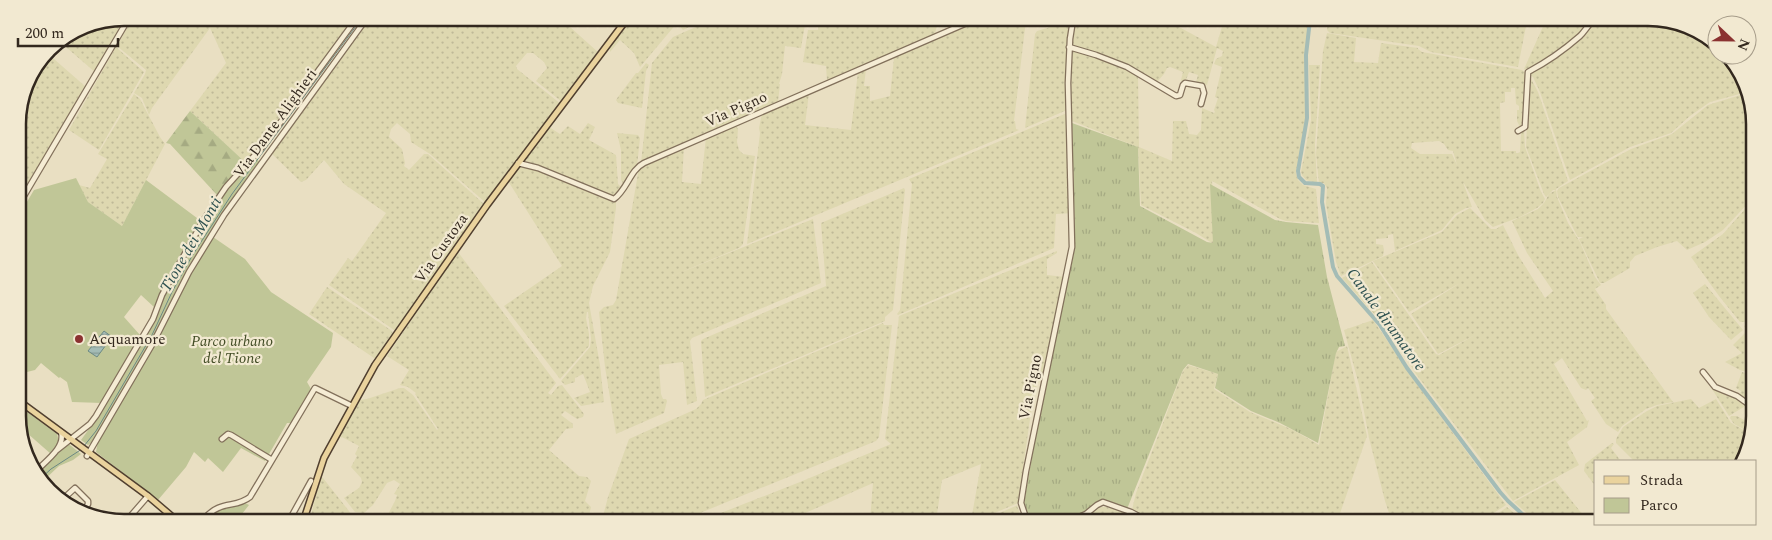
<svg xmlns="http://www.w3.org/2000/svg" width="1772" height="540" viewBox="0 0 1772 540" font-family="Spectral,serif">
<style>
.farmland{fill:url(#farmland-dots);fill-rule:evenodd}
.grass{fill:url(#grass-tufts)}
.forest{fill:url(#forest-firs)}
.green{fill:#c0c697}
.water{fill:url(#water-rules);stroke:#6c8983}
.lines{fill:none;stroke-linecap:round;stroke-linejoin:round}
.stream{stroke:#6c8983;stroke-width:1}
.canal{stroke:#a4bcb6;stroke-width:4}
.minor-casing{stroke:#82705b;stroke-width:7}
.major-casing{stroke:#503f2f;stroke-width:8}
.minor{stroke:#f5ecd4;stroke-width:4.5}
.major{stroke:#ead39d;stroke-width:5}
.poi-dot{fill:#8b3231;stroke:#f2e9d1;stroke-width:2}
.labels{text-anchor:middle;stroke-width:4.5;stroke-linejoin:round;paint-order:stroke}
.street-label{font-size:15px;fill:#33281e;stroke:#f2e9d1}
.poi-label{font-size:15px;fill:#33281e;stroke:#f2e9d1;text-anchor:start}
.park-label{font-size:15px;font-style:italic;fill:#434d26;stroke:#f2e9d1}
.water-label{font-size:16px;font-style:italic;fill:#2e5150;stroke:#f2e9d1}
.rim{fill:none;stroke:#33281e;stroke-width:2.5}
</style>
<defs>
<pattern id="farmland-dots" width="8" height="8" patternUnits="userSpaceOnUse" patternTransform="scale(1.25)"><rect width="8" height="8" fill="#ded8b0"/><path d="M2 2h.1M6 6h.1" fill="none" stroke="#bfb997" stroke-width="1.8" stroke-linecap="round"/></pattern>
<pattern id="grass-tufts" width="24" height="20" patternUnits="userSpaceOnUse" patternTransform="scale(1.25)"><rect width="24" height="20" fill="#c0c697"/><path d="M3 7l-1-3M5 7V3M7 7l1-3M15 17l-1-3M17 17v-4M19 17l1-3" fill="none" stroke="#a5aa82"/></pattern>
<pattern id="forest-firs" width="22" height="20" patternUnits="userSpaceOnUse" patternTransform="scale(1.25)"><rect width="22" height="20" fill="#c0c697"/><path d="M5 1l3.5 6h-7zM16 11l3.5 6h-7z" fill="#a5aa82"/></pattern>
<pattern id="water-rules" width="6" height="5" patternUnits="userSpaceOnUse" patternTransform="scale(1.25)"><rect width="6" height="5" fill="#a4bcb6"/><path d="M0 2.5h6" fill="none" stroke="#869993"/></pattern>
</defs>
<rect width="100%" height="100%" fill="#e9dfc2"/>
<path class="farmland" d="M124,18H128L96,73L59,41L83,25Z
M133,18H354L270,132L245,162L190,111L226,63L210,28L152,108L149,115L142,98L134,93L145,74L146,70L117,46Z
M369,18H560L599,53L562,102L536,81L547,68L544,62L533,53H527L516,66L517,69L561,104L486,203L430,154L411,142L410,134L397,123L391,129L389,137L402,149L405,163L404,166L409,170L424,154H428L485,205L396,330H394L329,285L348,258L352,261L386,213L344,184L324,160L306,180L301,182L272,154Z
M631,19H706L683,30L677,23L640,67L634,53L620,40L610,52V50L609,45Z
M714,19H806L801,48L785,46L782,74L779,84H780L778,102L769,106L768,109L641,163L652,63L673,37Z
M820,19H938L935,34L842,76L841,75L827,81L826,66L803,62L808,30H818Z
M979,19L1026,20L1014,121H1015L1016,129L1019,130L747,244L760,133L759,128L762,113L809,93L805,125L851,130L858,72L866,69L864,86H870V101L890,96L894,58L888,61V59Z
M1076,20H1180L1179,27L1216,47L1224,20H1309V30L1305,49L1306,119L1296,173L1298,180L1303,185L1316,189L1319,223L1286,221L1280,219L1212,181L1215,245L1196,233L1141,205L1138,147L1072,121L1071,106L1072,51L1076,50L1096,56L1118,64L1138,74L1139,147L1172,161L1173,121H1186L1189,134L1197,135L1201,130L1202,108L1214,113L1215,112L1214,110L1218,98L1215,97L1222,67L1214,64L1216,59L1222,56L1223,51L1217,48L1207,85L1196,82L1198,75L1189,72L1186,80L1182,82L1181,80L1183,72L1170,67L1167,68L1164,74L1157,82L1119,63L1074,47L1072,46Z
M1328,20L1527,21L1518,67L1431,52L1419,46L1330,33L1327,30Z
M1541,21H1591L1581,33L1550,58L1527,70L1524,69L1545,22Z
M1594,21H1675L1717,47V55H1729L1747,92L1710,102L1690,116L1671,133L1630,147L1570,180L1540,92L1533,77L1529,74L1551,60Z
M1067,22H1069L1066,88L1067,110L1025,128L1035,34L1037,31Z
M1327,33L1356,38L1354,62L1378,63L1381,43L1418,48L1413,124L1418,49L1422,52L1522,70L1527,74L1523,126L1520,127L1517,121V110H1519V106L1516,104L1515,88H1511V92H1505V102L1500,103L1501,151H1516V153H1518L1520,152L1521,133L1524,130L1525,147L1541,192L1545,199L1543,203L1537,208L1520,217L1493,227L1485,220L1463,182L1472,207L1466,208L1455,214L1442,230L1395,251L1393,234L1388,235V238L1376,239V244L1383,245L1384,250L1383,256L1341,276L1336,262L1326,204L1327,188L1324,183H1319L1316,154L1323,51ZM1439,141L1444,144L1448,150L1453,151L1457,165L1452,154H1420L1411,148L1412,143Z
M116,47L144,72L99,150L69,130Z
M46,52L86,87L18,202V117L26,83Z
M646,63L649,65L646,71L642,108L618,103L616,100L618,97L636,73H638Z
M1309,65H1320L1315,144L1317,183L1306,180L1302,175L1301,172L1311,120Z
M1529,75L1538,92L1568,181L1556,189L1557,197L1568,223L1580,242L1595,277L1601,285L1595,289L1606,305V309L1673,402L1657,405L1646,409L1622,426L1618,432L1606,424L1591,401L1595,398L1588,388L1586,390L1581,388L1562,358L1554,364L1587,421L1589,420L1587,427L1567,442L1579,465L1513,501L1416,374L1387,328L1342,278L1372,262L1436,354L1439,355L1475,335L1438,354L1411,314L1460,283L1409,312L1373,261L1442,232L1457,215L1470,208L1491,229H1496L1503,225L1518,255L1545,298L1553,291L1527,253L1512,221L1538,209L1544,203L1549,194L1556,190H1553L1546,197L1544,194L1526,147Z
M1747,93L1753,103L1752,199L1723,230L1705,242L1687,250L1677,241L1657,247L1635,256L1630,262V268L1604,283H1600L1579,239L1583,237H1578L1576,234L1558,197L1557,191L1559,188L1631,149L1672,134L1708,105Z
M134,94L140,99L160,137L165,144L122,226L88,202L79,185L90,188L107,159L98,154Z
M1067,113L1073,213L1056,214L1054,248L898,315L897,314L900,310L912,184L909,179Z
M588,123L595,127L589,140L616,155L618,184L622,188L615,197H611L543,167L523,160L549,127L560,134L568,126L580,134Z
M735,125L738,129L737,142L739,150L743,154L755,156L743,244L739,248L672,276L813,219L821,283L692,338L690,341L697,401L687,405L683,362L659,365L661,394L663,399H666L667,401L664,413L616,434L605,367L599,312L604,307L613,305L616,300L639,168L643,165L684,147L682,182L701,184L706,137Z
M617,133L638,135L640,138L637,166L624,185L621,180V150Z
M525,166L536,168L616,199V208L610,252L593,286L589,303L600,365L604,402L581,406L574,398L590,392L583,374L575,378V382L565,385L561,381L590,347L591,339L588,312H587L586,318L589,334V346L560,379L504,306L562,266L508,181L518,167Z
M904,188L905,190L893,310L885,317V321L705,397L701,341L703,339L826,286L821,223Z
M1752,201L1751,324L1750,322H1740L1719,296L1691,257L1723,234Z
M1057,251V253L1047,259V275L1065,277L1041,380L1037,384L1033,398L1018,503L976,521H971L981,464L942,480L936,521H870L873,483L794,518V520H703L800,482L891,444L885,439L899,316Z
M458,252L556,383L548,393L551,395L558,386L562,385L584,414L583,417L577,419L565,411L561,415L573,424V428L566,429L549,450L579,476L587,477L591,481L585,501L591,507L588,520H385L395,501L397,495L394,494L400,484L394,480L387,483L373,505L364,513L355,512L344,498L359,488L362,482L361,478L351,467L357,456L355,454L359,446L342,437L341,438L340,435L359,400L367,399L400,388H404L413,395L437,430L438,429L415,394L416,393L408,387L400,385L409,370L387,356Z
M1705,284L1743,330L1731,340L1709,317L1693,293Z
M327,287L392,331L393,335L377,360L309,314Z
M1373,320L1421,390L1506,505L1480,522H1392L1385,501L1369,438L1359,385L1344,330Z
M883,323L884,325H892L879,437L876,441L683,520H602L608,497L629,439L696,409L701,404L703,400Z
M1748,324L1751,328V362L1746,358L1751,364V373L1740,370L1725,362L1742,353L1733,345L1747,331L1744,326Z
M1347,346L1367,436L1337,522L1153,521L1132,510L1136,493L1183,371L1188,365L1218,374L1214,389L1250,412L1293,430L1319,445L1336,352Z
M1742,372L1751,375V405L1739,396L1741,391L1736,388Z
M1712,389H1714L1737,398L1747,405L1729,416Z
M1691,399L1699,408L1716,399L1731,423L1751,434V443L1740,461H1634L1616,443V439L1623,427L1647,411L1657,406Z
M1731,416H1737L1751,424V433L1734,424L1730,418Z
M1612,443L1614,444L1611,448L1621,461H1596V487L1584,471L1585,464Z
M321,476L323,478L356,520L310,519Z
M1555,480L1583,515L1588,522H1537L1514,502Z
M1018,505L1017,506L1023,521H981Z
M1101,507H1107L1129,514L1142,521H1079Z
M1507,507L1525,522H1484L1503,510Z"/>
<path class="grass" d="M1072,123L1138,147L1140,206L1207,242L1213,243L1210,184L1275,220L1286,222L1318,225L1327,277L1345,346L1339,347L1336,353L1318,443L1280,423L1251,411L1215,388L1218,374L1188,364L1183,370L1127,509L1102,500L1084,513L1072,517L1067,521H1030L1024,503L1043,393L1073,258L1075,242Z"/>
<path class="forest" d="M190,111L245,162L217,195L170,144L166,143Z"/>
<path class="green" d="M255,158L260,162L228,206L95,440L88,445L81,440C125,382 153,314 188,251C201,229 213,206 229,186C237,176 246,167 255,158Z
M76,178L88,202L122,226L146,180L201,221L172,271L154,307L141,295L124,317L140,335L102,403L72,402L67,382L60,377L59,378L41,363L35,370L19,374L18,217L34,190Z
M213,237L245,259L271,292L333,333L331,347L307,382L311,389L291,423H287L265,461L241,448L223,472L208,458L205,462L194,452L186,467L158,500L96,452L98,441L162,328L193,269Z
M19,406L57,434L59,442L51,454L19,426Z
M65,444L70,445L81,454L73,460L59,466L42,482L37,472Z
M245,503L249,505L238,519L226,518L208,519C218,508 232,506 245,503Z"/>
<path class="water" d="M104,331L112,337L97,357L88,351Z"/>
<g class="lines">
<path class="stream" d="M84,446L96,431L152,335L172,292L192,256L232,194L362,18
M40,479L51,469L82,449"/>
<path class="canal" d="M1310,20L1306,55L1307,118L1298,171L1299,177L1305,183L1320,184L1323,186L1322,202L1333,267L1337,276L1380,325L1407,368L1500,492L1508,501L1531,522"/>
<defs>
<path id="minor" d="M1069,47L1096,55L1127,67L1176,96L1180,95L1183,85L1185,83L1202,86L1204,93L1201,104
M1518,131L1525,127L1528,72C1547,62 1564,50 1580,36C1585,31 1588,25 1593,21
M518,163L538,168L614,199C627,190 630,170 644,163L976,19
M18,206L129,18
M1703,372L1715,387L1737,396L1751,406
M222,439L228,434L231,435L272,460
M57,450L90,424L96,416L153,319L162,295L203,221L226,187L263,146L357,18
M87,456L153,343L189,272L224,215L367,18
M36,471C46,461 66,447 61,432
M63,499L75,488L88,501V504L84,511
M128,519L148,496
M204,519C221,499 235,509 250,497L315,388L350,405
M290,519L311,481
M1027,521L1021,503L1026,471L1072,247L1068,83L1070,39L1073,20
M1070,521L1086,514L1097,505L1103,502L1131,512L1148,521"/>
<path id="major" d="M19,401L148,496L175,519
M304,519L324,458L375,365L487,205L627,19"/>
</defs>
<use href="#minor" class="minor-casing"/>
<use href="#major" class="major-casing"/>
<use href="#minor" class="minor"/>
<use href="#major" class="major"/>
</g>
<circle class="poi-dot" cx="79" cy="339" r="5"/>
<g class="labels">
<g class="street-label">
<text transform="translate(736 109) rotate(-24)" y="5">Via Pigno</text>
<text transform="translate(275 123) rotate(-54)" y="5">Via Dante Alighieri</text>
<text transform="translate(441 248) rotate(-55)" y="5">Via Custoza</text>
<text transform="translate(1030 387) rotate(-79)" y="5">Via Pigno</text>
</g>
<g class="poi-label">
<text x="89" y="344">Acquamore</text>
</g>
<g class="park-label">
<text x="232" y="346">Parco urbano<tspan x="232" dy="17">del Tione</tspan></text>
</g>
<g class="water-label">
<text transform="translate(190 244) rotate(-60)" y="6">Tione dei Monti</text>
<text transform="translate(1387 319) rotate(54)" y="6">Canale diramatore</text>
</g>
</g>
<path d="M0 0H1772V540H0ZM124 26H1648A98 98 0 0 1 1746 124V416A98 98 0 0 1 1648 514H124A98 98 0 0 1 26 416V124A98 98 0 0 1 124 26Z" fill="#f2e9d1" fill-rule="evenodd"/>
<path class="rim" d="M124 26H1648A98 98 0 0 1 1746 124V416A98 98 0 0 1 1648 514H124A98 98 0 0 1 26 416V124A98 98 0 0 1 124 26Z"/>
<rect x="1594" y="460" width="162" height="65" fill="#f2e9d1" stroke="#a69c89"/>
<rect x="1604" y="476" width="25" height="8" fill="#ead39d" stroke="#a69c89"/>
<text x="1640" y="485" font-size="15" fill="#33281e">Strada</text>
<rect x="1604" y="498" width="25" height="15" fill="#c0c697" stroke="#a69c89"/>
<text x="1640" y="510" font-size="15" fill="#33281e">Parco</text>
<g transform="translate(1732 40) rotate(112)"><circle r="24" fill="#f2e9d1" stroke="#a69c89"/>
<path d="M0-4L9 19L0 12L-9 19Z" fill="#8b3231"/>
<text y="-8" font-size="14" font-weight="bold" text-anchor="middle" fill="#33281e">N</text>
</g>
<path d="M18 38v8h100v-8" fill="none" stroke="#33281e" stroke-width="2.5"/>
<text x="25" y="38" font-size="15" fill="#33281e" stroke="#f2e9d1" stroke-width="4" paint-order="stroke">200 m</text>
</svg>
